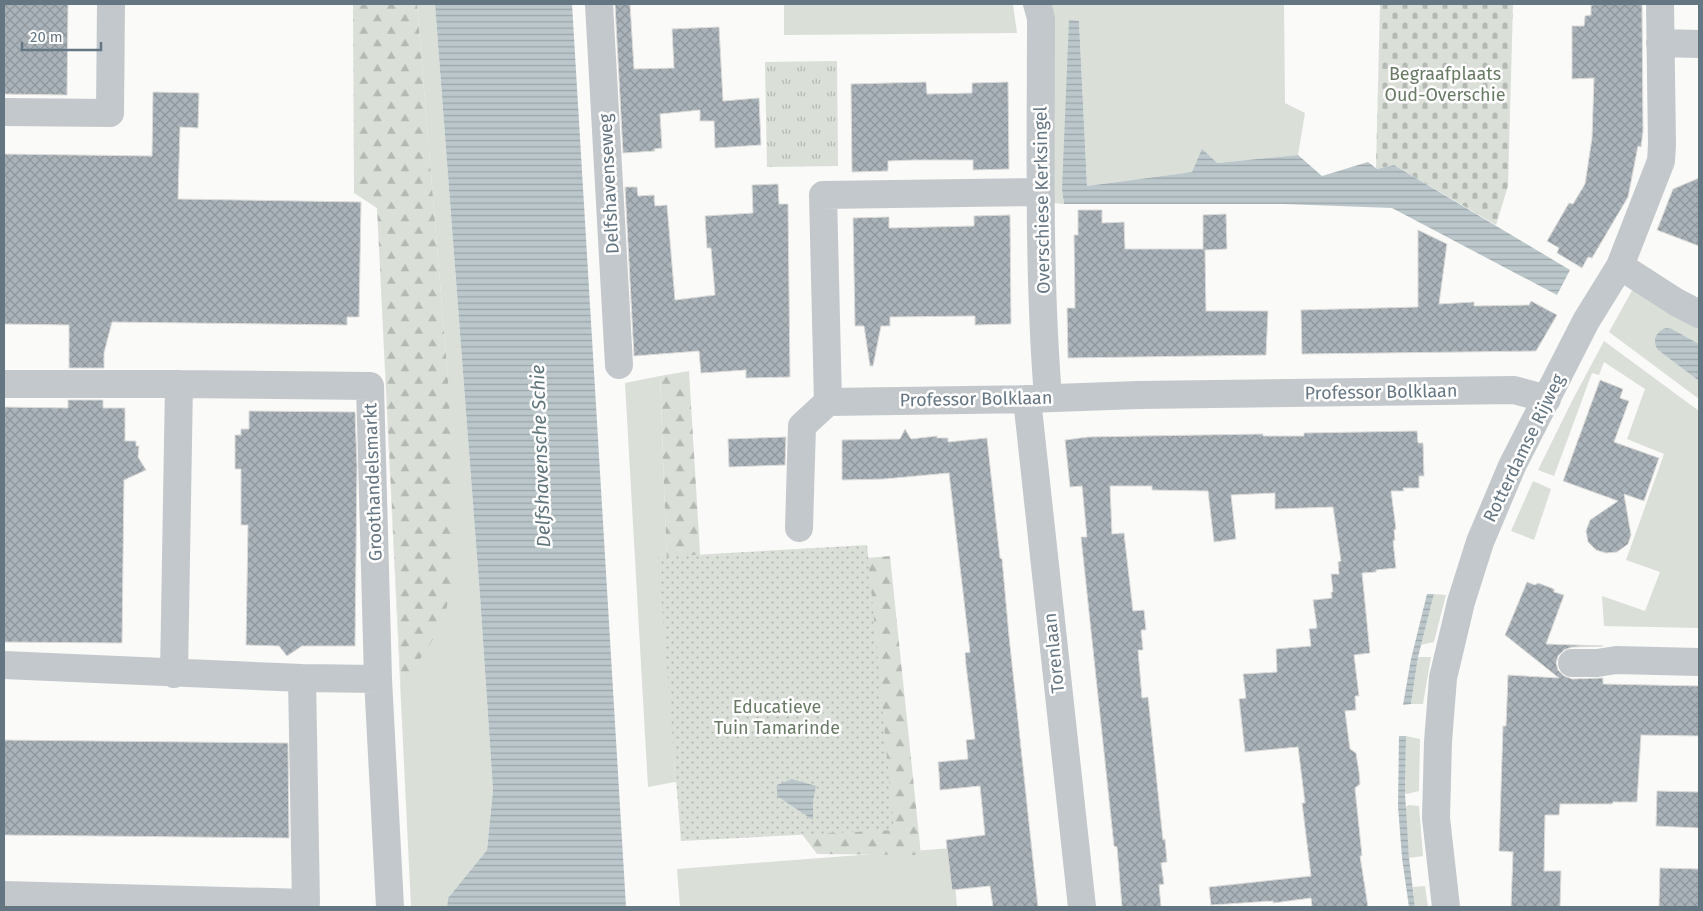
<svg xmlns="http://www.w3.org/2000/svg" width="1703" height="911" viewBox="0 0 1703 911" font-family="'Fira Sans',sans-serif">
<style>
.grass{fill:#dadfd7}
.forest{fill:url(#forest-firs)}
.cemetery{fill:url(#cemetery-stones)}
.park{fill:url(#park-tufts)}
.garden{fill:url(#garden-dots)}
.water{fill:url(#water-rules)}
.building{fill:url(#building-cross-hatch);stroke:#dcdcda}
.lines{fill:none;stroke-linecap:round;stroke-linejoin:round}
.minor{stroke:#c3c8cc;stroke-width:28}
.labels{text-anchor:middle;stroke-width:5;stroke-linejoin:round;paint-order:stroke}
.park-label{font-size:18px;fill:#687a64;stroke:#fff}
.street-label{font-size:18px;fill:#657683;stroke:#fff}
.water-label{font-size:19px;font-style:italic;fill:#60757c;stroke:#fff}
</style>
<defs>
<pattern id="forest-firs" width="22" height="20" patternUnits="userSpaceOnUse" patternTransform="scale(1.25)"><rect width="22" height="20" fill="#dadfd7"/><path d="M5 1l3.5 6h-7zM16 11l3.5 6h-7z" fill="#b4b9b4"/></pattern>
<pattern id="cemetery-stones" width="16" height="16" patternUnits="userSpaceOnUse" patternTransform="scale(1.25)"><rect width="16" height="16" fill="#dadfd7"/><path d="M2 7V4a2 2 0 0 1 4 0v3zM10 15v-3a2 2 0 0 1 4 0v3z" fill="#b4b9b4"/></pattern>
<pattern id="park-tufts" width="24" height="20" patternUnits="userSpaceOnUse" patternTransform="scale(1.25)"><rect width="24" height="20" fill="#dadfd7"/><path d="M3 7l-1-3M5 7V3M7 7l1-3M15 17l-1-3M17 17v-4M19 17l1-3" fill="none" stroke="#b4b9b4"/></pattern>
<pattern id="garden-dots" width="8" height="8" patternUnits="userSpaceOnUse" patternTransform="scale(1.25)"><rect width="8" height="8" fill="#dadfd7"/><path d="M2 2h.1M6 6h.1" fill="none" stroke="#b4b9b4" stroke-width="1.8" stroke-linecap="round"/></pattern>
<pattern id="water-rules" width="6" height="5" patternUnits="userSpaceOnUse" patternTransform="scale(1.25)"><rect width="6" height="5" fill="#bbc7cb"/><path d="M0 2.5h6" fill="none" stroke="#9ca6aa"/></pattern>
<pattern id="building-cross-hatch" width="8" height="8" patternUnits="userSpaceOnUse" patternTransform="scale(1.25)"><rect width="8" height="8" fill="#aab3b9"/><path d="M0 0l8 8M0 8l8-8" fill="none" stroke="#8e969c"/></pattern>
</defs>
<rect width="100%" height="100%" fill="#fafaf8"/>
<path class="grass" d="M417,4H435L480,596L493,790L487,850L448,898L447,907H411L377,207L401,687L448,380Z
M784,4H1013L1017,33L784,35Z
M1048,4H1284L1285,103L1305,113L1298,155L1217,163L1192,172L1087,186L1079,21L1062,190L1064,204L1052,203Z
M1634,287L1699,323V344L1672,329L1658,350L1699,381V399L1609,332Z
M1604,341L1699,411V628L1604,626L1602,596L1645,611L1660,572L1626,560L1664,454L1627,439L1645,389L1604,362L1599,375L1592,373L1554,476L1538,470L1572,401Z
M660,376L675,782L648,787L625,383Z
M1533,481L1551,489L1534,540L1511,531Z
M1434,594L1446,595L1434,642L1421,645Z
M1418,657H1431L1423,704H1411Z
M1406,736L1420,739L1419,791L1407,794L1405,793Z
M1409,805L1419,806L1423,856L1409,858L1405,807Z
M952,848L957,907H680L677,869Z
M1425,886L1428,907H1415L1413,887Z"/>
<path class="forest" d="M353,4H417L448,380L457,560L443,624L401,688L377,208L354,193Z
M689,371L712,752L856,559L890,556L921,855L817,854L798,829L719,782H675L660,376Z"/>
<path class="cemetery" d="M1380,4H1513L1508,186L1496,225L1394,165L1376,169Z"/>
<path class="park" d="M837,61L838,166L767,167L765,62Z"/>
<path class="garden" d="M867,545L894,830L681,841L658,557Z"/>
<path class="water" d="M435,4H572L626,907H447L448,898L487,850L493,790L480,596Z
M1069,20L1079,21L1087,186L1192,172L1202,149L1217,163L1298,155L1322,176L1368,162L1377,169L1394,165L1570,270L1557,295L1392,208L1284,204H1064L1062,190Z
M1666,328L1672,329L1699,344V381L1658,350C1652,341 1655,332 1666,328Z
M1427,594H1434L1418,657L1411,704L1403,705L1411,659Z
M1399,736H1406L1405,793L1409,858L1415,907H1409L1402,858L1398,806Z
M792,779L816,786L813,801V820L777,796V785Z"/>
<path class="building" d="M4,4H68L67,95L4,94Z
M615,4H630L634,69L674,68L672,29L719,27L723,101L759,98L761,145L715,148L714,121H700V110L660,114L662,148L654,149L655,151L623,153Z
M1606,4H1642L1643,131L1641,147L1638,146L1628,197L1592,258L1588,257L1582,268L1557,253L1559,248L1547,241L1569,203L1573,204L1585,184L1592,138L1594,78L1572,79V26H1584L1585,16L1591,15V5Z
M926,82L927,94L972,93V83L1008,82L1009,169L973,170V160H914L888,161V171L852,172L851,84Z
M153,92L199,93L198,128L180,127L178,199L361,202L359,317H347V325L112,322L104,353V368H69V325L4,324V154L152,156Z
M1699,178V246L1657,230L1673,189Z
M778,184L779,204H788L790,377L746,378V370L701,373L699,351L634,356L625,187H637L638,196L654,195L655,206L667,205L675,300L715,295L711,248H707L705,216L753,213L752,185Z
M1078,210H1102V223L1124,222L1125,249H1203V215L1226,214L1227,249L1205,250L1206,311H1268L1266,355L1068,358L1067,308H1075L1074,235H1078Z
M1010,215L1011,324L975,325V316L890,317V326H881L873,366H870L864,326H855L853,218L889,217V228L974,226V216Z
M1418,230L1447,244L1439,304L1474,302V306L1529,305L1531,301L1557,315L1536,351L1302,354L1301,310L1418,307Z
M1600,380L1623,389L1620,398L1629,401L1614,442L1659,458L1644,501L1624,494L1631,535L1628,544L1617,552L1606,553L1596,550L1588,542L1586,531L1590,520L1618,501L1563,481Z
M68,400H103V408H125V441H136V446H139L138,457L146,470L124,480L122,643L4,642V407L68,408Z
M249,411L355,412L357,466L355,646H302L287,656L279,646L246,645L248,525H241V469H235V435H241V429H249Z
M905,429L911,439L937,436V438H948V442L987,438L1000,558L1002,559L1009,636L1038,907H993L990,886L952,890L946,840L985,835L980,786L940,790L939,773L938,762L968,759L966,740L975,739L966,665L965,653L970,652L949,473L884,479L842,480V440L900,439Z
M1417,431L1418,443H1423L1424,476H1419V488H1403L1404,491H1391L1396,529L1394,530L1395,540L1393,541L1396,568L1376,570V572L1362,573L1370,653L1354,655L1359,696H1355L1356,710L1345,711L1350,749L1356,753L1359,772L1360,784L1355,788L1362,856H1360L1368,907H1312L1311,898L1273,903V901L1211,905L1209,887L1311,876L1302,803H1305L1298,747L1245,752L1239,699L1246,698L1243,674L1277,672L1276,649L1311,646L1309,629L1317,628L1313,600L1332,598L1331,592H1333L1331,574H1339L1338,562L1341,561L1333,507L1275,509V493L1231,495L1236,539L1214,542L1208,491L1152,490V486H1110L1112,534L1124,533L1133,611L1144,610L1146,630H1141L1143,650H1138L1142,698L1148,697L1163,840L1165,839L1167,862L1161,863L1164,884L1159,885L1161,907H1122L1117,847L1114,846L1081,537H1087L1082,486L1070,487L1065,440L1088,437L1142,436L1263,434V436H1304V433Z
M786,437L785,465L729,467L728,439Z
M1527,582L1535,585L1538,583L1554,589V592L1564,595L1546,644L1603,646L1572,647L1564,650L1558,656L1556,663L1558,670L1564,676L1572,679L1603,678V684L1699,686V736L1641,735L1637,802H1613L1612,804H1560L1559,815H1545L1544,871H1561L1560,907H1511L1513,852L1499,851L1503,726H1506L1508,675L1559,678L1505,635Z
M4,740L288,743L289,838L4,835Z
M1657,791L1699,792V828L1656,826Z
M1660,868L1699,869V907H1659Z"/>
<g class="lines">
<path class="minor" d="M599,4L619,365
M1037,4L1041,18C1041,145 1038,271 1048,397
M1660,43L1699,44
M4,112L110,113L111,4
M1040,192L823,195L828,402L1027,399L1138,395L1514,390L1547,399
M1620,266L1676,302L1699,314
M4,384H179L370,386L378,679L390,907
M1027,399L1082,907
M799,528L802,426L828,402
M1572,663H1597L1616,660L1699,662
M4,665L302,678L378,679
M174,674L179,384
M4,895L306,903L302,678
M1446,907L1436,818L1438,742L1443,678L1461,602L1480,542L1512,466L1586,321L1620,266L1661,161L1662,145L1660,4"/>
</g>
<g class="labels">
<g class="park-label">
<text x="1445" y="80">Begraafplaats<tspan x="1445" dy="21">Oud-Overschie</tspan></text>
<text x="777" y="713">Educatieve<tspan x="777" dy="21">Tuin Tamarinde</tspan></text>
</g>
<g class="street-label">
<text transform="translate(609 184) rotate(-93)" y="6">Delfshavenseweg</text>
<text transform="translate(1042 200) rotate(-91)" y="6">Overschiese Kerksingel</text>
<text transform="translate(1381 392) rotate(-1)" y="6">Professor Bolklaan</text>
<text transform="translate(976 399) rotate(-1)" y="6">Professor Bolklaan</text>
<text transform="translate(1524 448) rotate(-64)" y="6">Rotterdamse Rijweg</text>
<text transform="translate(373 482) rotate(-92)" y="6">Groothandelsmarkt</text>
<text transform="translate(1054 653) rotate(-96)" y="6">Torenlaan</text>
</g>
<g class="water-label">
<text transform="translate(540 456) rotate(-92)" y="7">Delfshavensche Schie</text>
</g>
</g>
<rect width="1703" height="911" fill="none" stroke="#657683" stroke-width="10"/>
<path d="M22 42v8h79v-8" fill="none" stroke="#657683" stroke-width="2.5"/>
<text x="30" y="42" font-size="15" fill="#657683" stroke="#ffffff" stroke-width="4" paint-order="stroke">20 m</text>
</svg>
